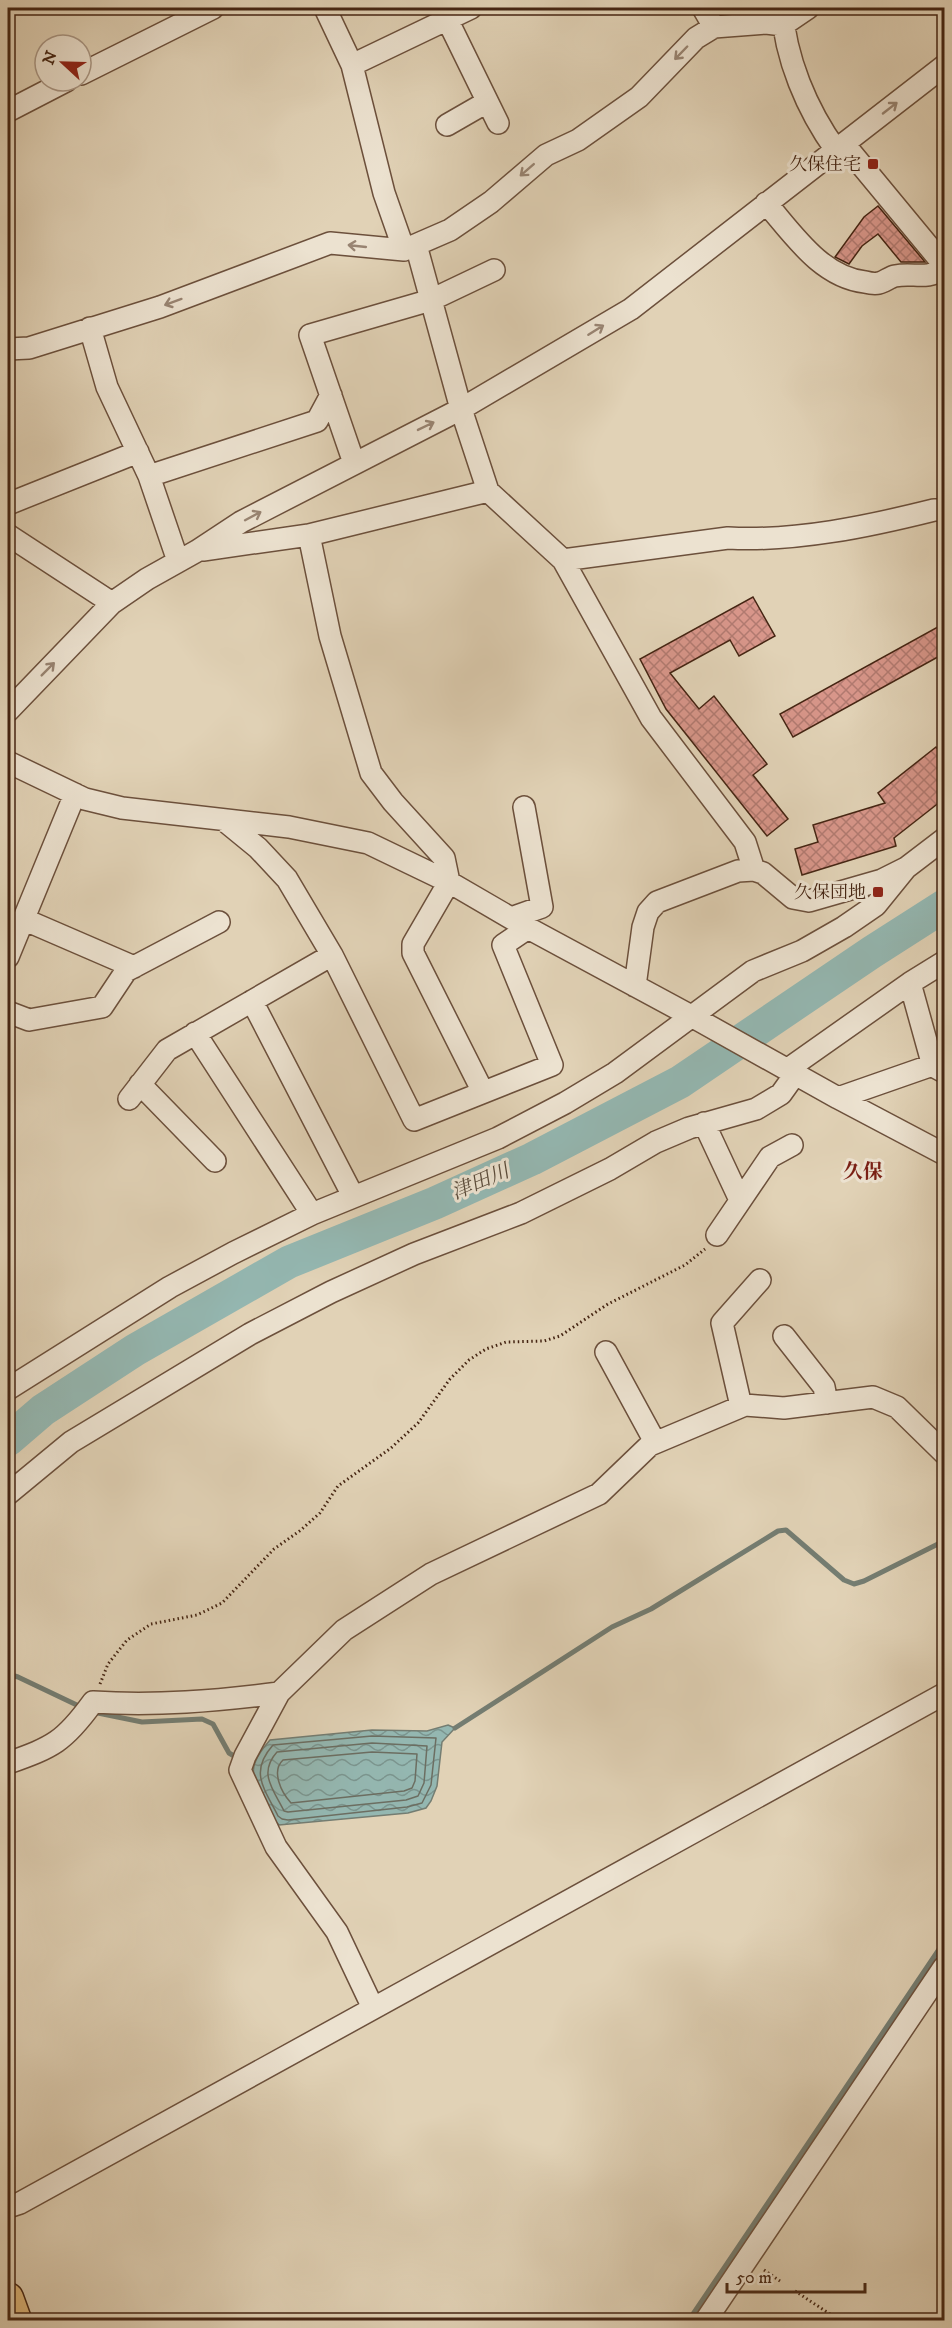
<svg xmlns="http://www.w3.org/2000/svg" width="952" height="2328" viewBox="0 0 952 2328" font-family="'IM FELL DW Pica','Noto Serif JP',serif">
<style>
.water{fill:url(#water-waves);stroke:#747d72;stroke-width:1.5}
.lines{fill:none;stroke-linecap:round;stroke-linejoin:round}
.shore{stroke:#6c6e62;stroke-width:1.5}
.stream{stroke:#747d72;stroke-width:5}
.river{stroke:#94b7b1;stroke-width:33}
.building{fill:url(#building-cross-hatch);stroke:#452513;stroke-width:1.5}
.minor-casing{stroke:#6c503c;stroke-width:24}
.highway-casing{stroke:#452513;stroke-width:33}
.path{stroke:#452513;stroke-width:3;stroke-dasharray:1.5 3;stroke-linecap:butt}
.minor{stroke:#ece2d0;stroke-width:21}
.highway{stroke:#e0b97b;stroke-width:30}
.oneway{stroke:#988472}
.poi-dot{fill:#8f2418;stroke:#ece2d0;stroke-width:2}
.labels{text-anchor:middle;stroke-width:6;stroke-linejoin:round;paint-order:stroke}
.poi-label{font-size:18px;fill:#452513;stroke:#ece2d0;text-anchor:end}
.neighbourhood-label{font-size:20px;font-weight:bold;fill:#7a1f14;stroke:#ece2d0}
.water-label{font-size:20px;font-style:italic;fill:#594a3a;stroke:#ece2d0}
</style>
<defs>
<pattern id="water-waves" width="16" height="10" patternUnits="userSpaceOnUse" patternTransform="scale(1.5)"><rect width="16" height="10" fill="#94b7b1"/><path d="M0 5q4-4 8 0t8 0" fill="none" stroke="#7b958f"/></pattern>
<pattern id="building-cross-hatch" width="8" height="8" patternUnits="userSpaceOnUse" patternTransform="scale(1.5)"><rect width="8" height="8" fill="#d8968a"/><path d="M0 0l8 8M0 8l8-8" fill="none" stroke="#b17a70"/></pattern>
</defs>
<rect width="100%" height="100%" fill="#e1d2b6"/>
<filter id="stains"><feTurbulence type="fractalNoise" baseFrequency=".00333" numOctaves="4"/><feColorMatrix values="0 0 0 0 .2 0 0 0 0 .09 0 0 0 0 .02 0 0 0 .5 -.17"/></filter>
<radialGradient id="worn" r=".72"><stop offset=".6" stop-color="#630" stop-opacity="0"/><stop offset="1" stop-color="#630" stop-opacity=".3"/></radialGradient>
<path class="water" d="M448,1725L455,1728L442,1742L437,1786L431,1801L426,1808L408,1813L279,1825C271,1818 268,1810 264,1801C250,1773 248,1765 270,1740L372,1730L427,1731Z"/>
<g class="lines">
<path class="shore" d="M372,1736L436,1738L431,1785L422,1803L407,1807L288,1820L282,1819L278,1816C264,1788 249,1772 273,1745Z
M372,1743L427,1746L424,1783L418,1796L406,1800L288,1812L284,1811C273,1789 258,1773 277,1752Z
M372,1752L417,1754L415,1781L412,1788L404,1791L291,1803C281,1792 271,1771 283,1760Z"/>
<path class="stream" d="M8,1674L18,1677L81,1707
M93,1712L142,1722L202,1719L213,1724L229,1753L239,1759
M455,1728L612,1627L651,1609L778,1531L786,1530L844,1580L854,1584L864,1581L944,1541
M689,2320L944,1942"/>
<path class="river" d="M8,1440L43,1410L135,1350L289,1262L435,1203L532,1159L680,1082L872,952L944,906"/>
</g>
<path class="building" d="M878,206L925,262H901L878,234L862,246L849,264L835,257L864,217Z
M753,597L775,636L739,656L730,640L670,673L699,709L714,696L767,764L753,775L788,819L767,836L666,709L640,659Z
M945,623V653L793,737L780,714Z
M936,747L945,758V798L894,838L896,846L802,875L795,849L818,842L813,825L885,803L878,793Z"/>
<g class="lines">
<defs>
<path id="minor" d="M325,8L352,65L384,193L404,250
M703,8L714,27
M782,8C785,58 807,110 836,150
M447,19L498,123
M352,65L471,8
M81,74L213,8
M8,111L66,81
M447,125L487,102
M844,144L944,265
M766,203C793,234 821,277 865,282C869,283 875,284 879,283C884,282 890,277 895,276C914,272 926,281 944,268
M416,245L461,409L488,491
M90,328L107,387L149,476L178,561
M8,349L29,348L160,307L330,243L404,250L450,230L491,202L546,155L578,140L639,97L696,38L714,27L766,23L783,25L808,8
M354,463L310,335L431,300L494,270
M149,476L317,421L331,395
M8,504L138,452
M8,535L112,603
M309,535L330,636L371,773L393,802L444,858L449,882L413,944V953L483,1092
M203,550L309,535L488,491L563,560L728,538C795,542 870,526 934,510H944
M563,560L651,718L745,842L754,870
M8,711L112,603L147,579L197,551L241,522L461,409L631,309L944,66
M8,762L85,799L122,808L289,827L368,843L449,882L528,928L693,1017L838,1098L944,1154
M225,821L258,848L287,879L332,955L414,1120L552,1065L503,945L528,928
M511,918L542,907L524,807
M23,919L134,967
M8,957L75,794
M910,983L933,1066L944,1072
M635,986L643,927L648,912L657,902L738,871L754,870L763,873L793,898L809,901L882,880L906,868L944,839
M252,1001L353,1196
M8,1012L29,1020L102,1007L126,971L219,922
M195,1033L312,1214
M788,1069L910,983L944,962
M140,1084L215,1161
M838,1098L944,1061
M129,1099L167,1050L332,955
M704,1123L740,1200
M717,1235L770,1157L792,1145
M784,1336L824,1387L827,1403
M606,1352L655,1442
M8,1389L170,1287L233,1253L312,1214L498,1138L565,1103L615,1073L753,971L802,951L844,927L876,905L906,868
M741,1406L722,1323L760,1280
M8,1494L71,1442L250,1334L331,1292L414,1254L521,1213L610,1169L656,1142L689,1128L756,1109L781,1094L796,1073
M8,1763C53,1747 64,1742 93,1702C157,1706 215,1701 279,1693
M373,2008L337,1932L276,1847L240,1770L245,1756L279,1693L344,1630L431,1574L599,1494L650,1445L745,1405L784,1408L873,1397L897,1407L944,1453
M8,2207L20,2203L944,1694
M706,2320L944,1967"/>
<path id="highway" d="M8,2298L16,2320"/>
</defs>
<use href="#minor" class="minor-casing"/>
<use href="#highway" class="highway-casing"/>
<path class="path" d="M100,1684L108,1664L127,1640L151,1624L197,1615L222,1603L274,1549L301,1530L320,1513L338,1486L391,1448L418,1423L450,1379L469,1360L486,1349L506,1342L544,1341L560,1336L608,1304L685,1265L705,1249
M764,2270L780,2281
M795,2291L839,2320"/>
<use href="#minor" class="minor"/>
<use href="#highway" class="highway"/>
</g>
<defs><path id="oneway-shaft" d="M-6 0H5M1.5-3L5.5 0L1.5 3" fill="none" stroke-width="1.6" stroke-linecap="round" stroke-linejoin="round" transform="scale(1.5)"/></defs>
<g class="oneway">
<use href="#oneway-shaft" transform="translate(681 53) rotate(134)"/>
<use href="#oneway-shaft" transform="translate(890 108) rotate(-38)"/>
<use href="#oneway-shaft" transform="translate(527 170) rotate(139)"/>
<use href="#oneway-shaft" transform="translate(357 246) rotate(-174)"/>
<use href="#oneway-shaft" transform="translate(173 302) rotate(160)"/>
<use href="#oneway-shaft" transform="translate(596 330) rotate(-32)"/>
<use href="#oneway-shaft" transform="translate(426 426) rotate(-26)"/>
<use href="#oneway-shaft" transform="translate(253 516) rotate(-28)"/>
<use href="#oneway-shaft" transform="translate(48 669) rotate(-45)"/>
</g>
<g class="poi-dot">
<rect x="867" y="158" width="12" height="12" rx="3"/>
<rect x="872" y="886" width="12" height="12" rx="3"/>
</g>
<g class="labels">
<g class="poi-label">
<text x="861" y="170">久保住宅</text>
<text x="866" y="898">久保団地</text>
</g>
<g class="neighbourhood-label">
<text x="863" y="1178">久保</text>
</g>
<g class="water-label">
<text transform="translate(480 1181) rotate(-23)" y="7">津田川</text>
</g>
</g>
<rect width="952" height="2328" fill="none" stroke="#e1d2b6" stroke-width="30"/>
<rect x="9" y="9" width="934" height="2310" fill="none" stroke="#452513" stroke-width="3"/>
<rect x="15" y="15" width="922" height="2298" fill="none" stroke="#452513" stroke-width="1.5"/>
<g transform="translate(63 63) rotate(292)"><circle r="28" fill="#ece2d0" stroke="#a99684" stroke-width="1.5"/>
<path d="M0-4.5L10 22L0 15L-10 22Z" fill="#8f2418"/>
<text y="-9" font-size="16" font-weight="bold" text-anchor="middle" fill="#452513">N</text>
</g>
<path d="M727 2283v9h138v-9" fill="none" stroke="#452513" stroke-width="3"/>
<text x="736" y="2283" font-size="18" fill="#452513" stroke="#ece2d0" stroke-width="4.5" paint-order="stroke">50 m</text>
<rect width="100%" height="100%" filter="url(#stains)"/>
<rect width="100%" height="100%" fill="url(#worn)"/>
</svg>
